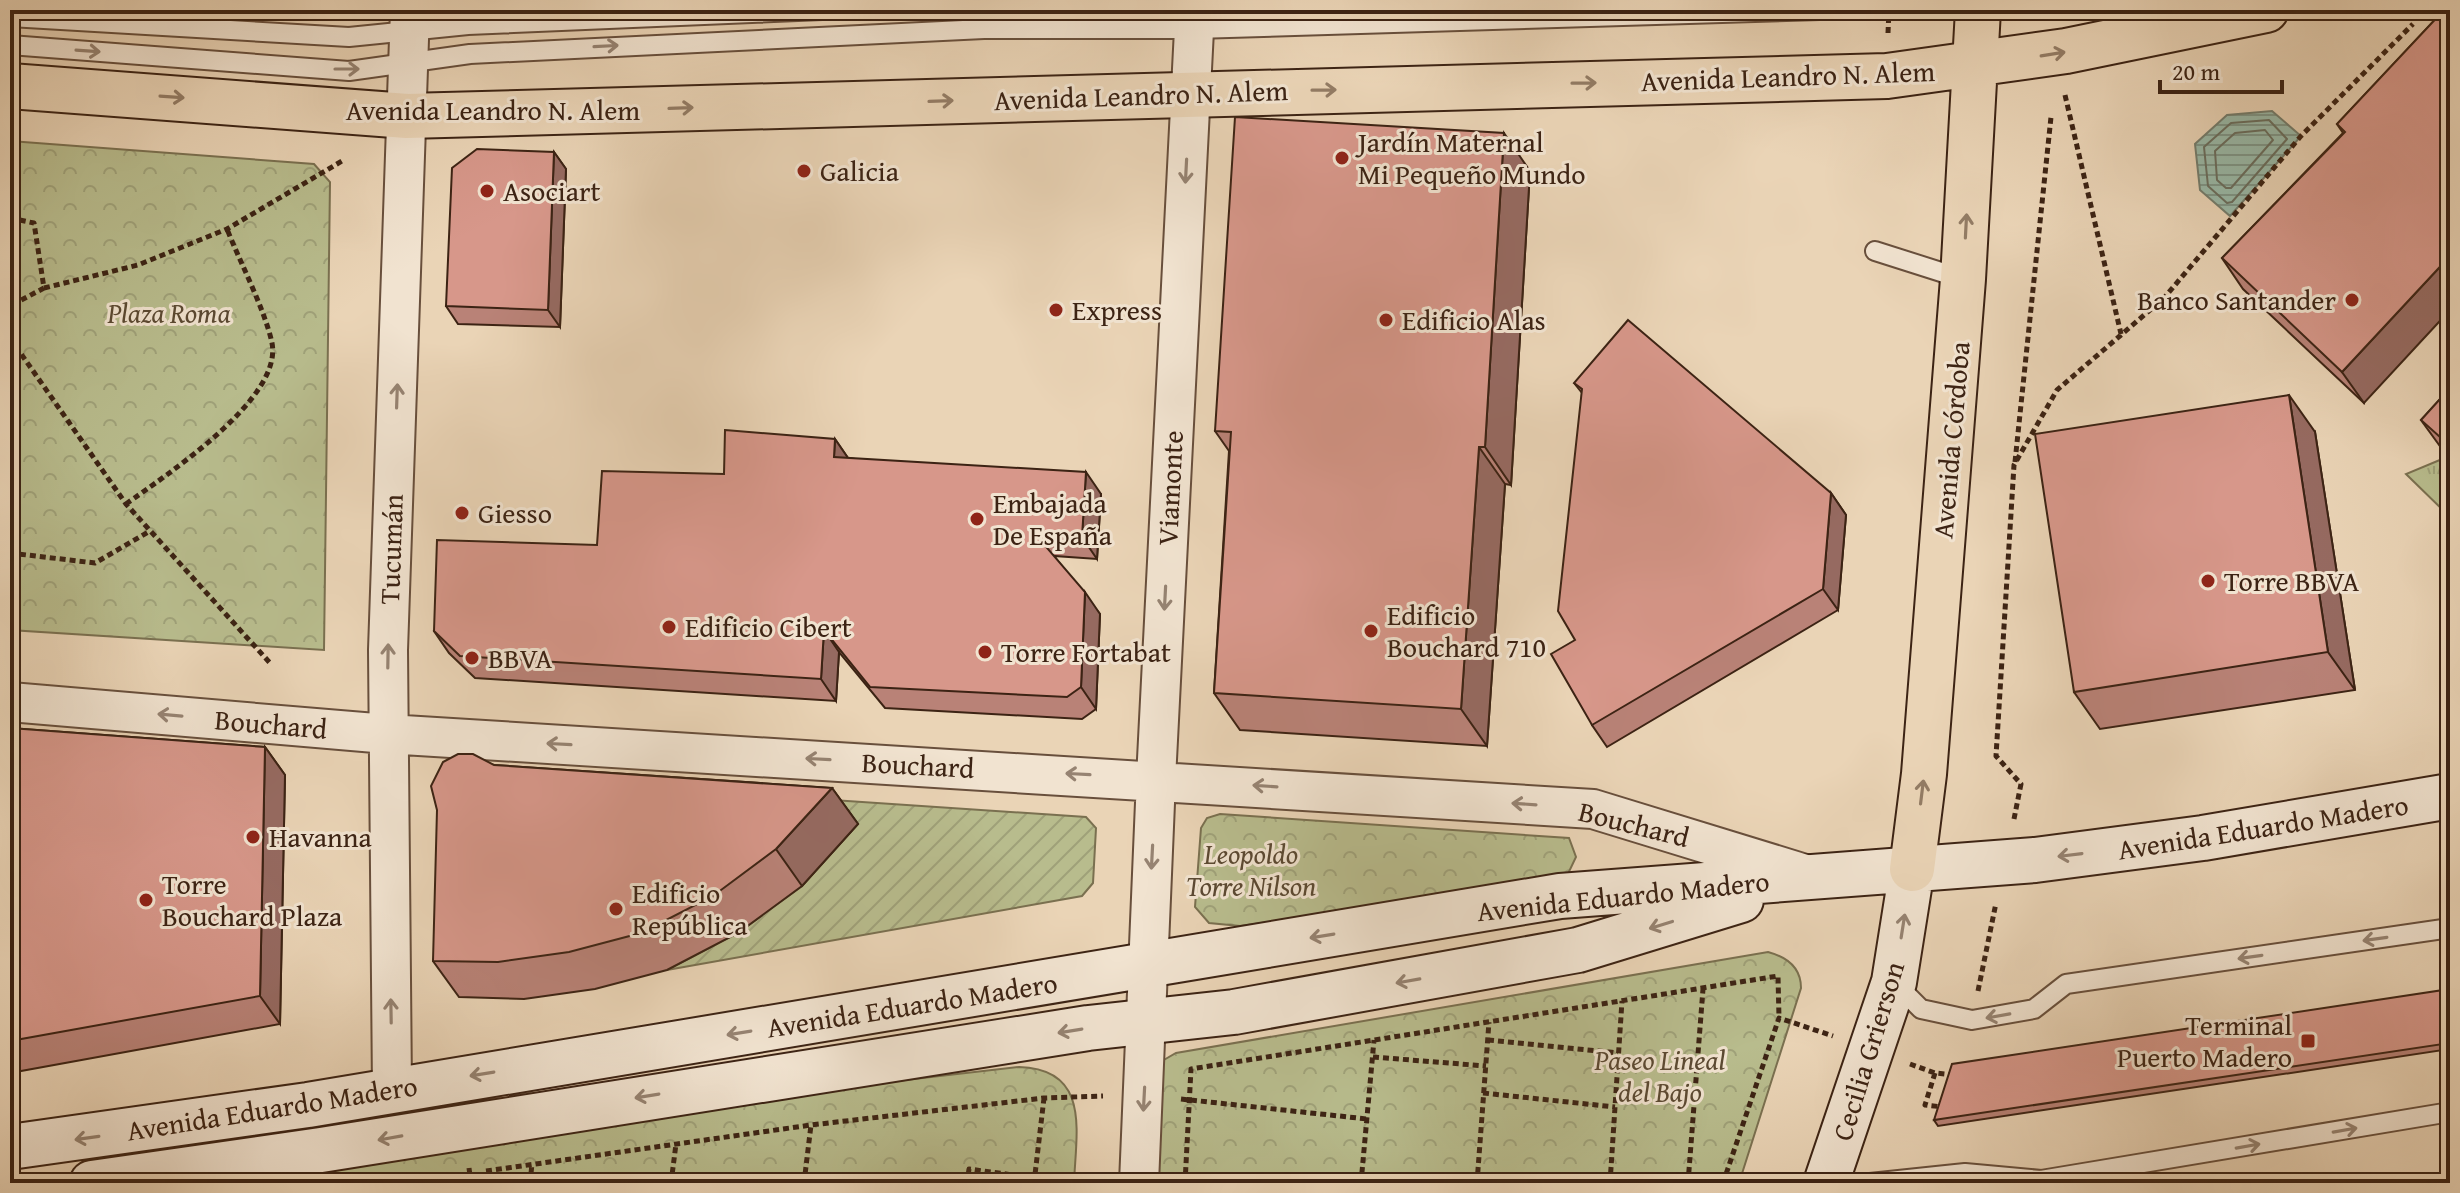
<svg xmlns="http://www.w3.org/2000/svg" width="2460" height="1193" viewBox="0 0 2460 1193" font-family="'Gentium Book Plus',serif">
<style>
.grass{fill:url(#grass-tufts);stroke:#7a7050;stroke-width:2}
.park{fill:url(#park-crowns);stroke:#7a7050;stroke-width:2}
.garden{fill:url(#garden-furrows);stroke:#7a7050;stroke-width:2}
.water{fill:url(#water-rules);stroke:#747d6d;stroke-width:2}
.lines{fill:none;stroke-linecap:round;stroke-linejoin:round}
.shore{stroke:#6a6e5e;stroke-width:2}
.lane-casing{stroke:#684f3c;stroke-width:22}
.street-casing{stroke:#684f3c;stroke-width:42}
.secondary-casing{stroke:#3c2314;stroke-width:48}
.primary-casing{stroke:#3c2314;stroke-width:48}
.path{stroke:#3c2314;stroke-width:5;stroke-dasharray:6 4;stroke-linecap:butt}
.lane{stroke:#f1e3d0;stroke-width:18}
.street{stroke:#f1e3d0;stroke-width:38}
.secondary{stroke:#f1e3d0;stroke-width:44}
.primary{stroke:#ead4b6;stroke-width:44}
.wall{fill:#b98277;stroke:#3c2314;stroke-width:2}
.shaded-wall{fill:#966a61;stroke:#3c2314;stroke-width:2}
.building{fill:#d7978a;stroke:#3c2314;stroke-width:2}
.oneway{stroke:#968372}
.oneway2{stroke:#937c65}
.poi-dot{fill:#8f2418;stroke:#f1e3d0;stroke-width:3}
.labels{text-anchor:middle;stroke-width:6;stroke-linejoin:round;paint-order:stroke}
.street-label{font-size:28px;fill:#3c2314;stroke:#f1e3d0}
.poi-label{font-size:28px;fill:#3c2314;stroke:#f1e3d0;text-anchor:start}
.park-label{font-size:28px;font-style:italic;fill:#5b4932;stroke:#f1e3d0}
</style>
<defs>
<pattern id="grass-tufts" width="24" height="20" patternUnits="userSpaceOnUse" patternTransform="scale(2)"><rect width="24" height="20" fill="#b8bc8d"/><path d="M3 7l-1-3M5 7V3M7 7l1-3M15 17l-1-3M17 17v-4M19 17l1-3" fill="none" stroke="#9fa179"/></pattern>
<pattern id="park-crowns" width="20" height="18" patternUnits="userSpaceOnUse" patternTransform="scale(2)"><rect width="20" height="18" fill="#b8bc8d"/><path d="M2 6a3 3 0 1 1 6 0M12 15a3 3 0 1 1 6 0" fill="none" stroke="#9fa179"/></pattern>
<pattern id="garden-furrows" width="10" height="10" patternUnits="userSpaceOnUse" patternTransform="scale(2)"><rect width="10" height="10" fill="#b8bc8d"/><path d="M-1 1l2-2M0 10L10 0M9 11l2-2" fill="none" stroke="#9fa179"/></pattern>
<pattern id="water-rules" width="6" height="5" patternUnits="userSpaceOnUse" patternTransform="scale(2)"><rect width="6" height="5" fill="#99b9a8"/><path d="M0 2.5h6" fill="none" stroke="#7e9688"/></pattern>
</defs>
<rect width="100%" height="100%" fill="#ead4b6"/>
<filter id="stains"><feTurbulence type="fractalNoise" baseFrequency=".0025" numOctaves="4"/><feColorMatrix values="0 0 0 0 .2 0 0 0 0 .09 0 0 0 0 .02 0 0 0 .5 -.17"/></filter>
<radialGradient id="worn" r=".72"><stop offset=".6" stop-color="#630" stop-opacity="0"/><stop offset="1" stop-color="#630" stop-opacity=".3"/></radialGradient>
<path class="grass" d="M2447,457L2450,460V517L2406,474Z"/>
<path class="park" d="M10,141L314,164L330,182L324,650L10,630Z
M1220,814L1569,838L1576,857L1565,880L1240,926L1209,923L1195,907L1201,828L1207,818Z
M1768,952C1787,957 1801,967 1801,988L1739,1183H1150L1162,1061L1176,1053Z
M1019,1067C1091,1069 1076,1132 1074,1183H198L654,1109Z"/>
<path class="garden" d="M742,794L1086,817L1096,828L1093,883L1082,896L667,970L738,933L802,886L857,825Z"/>
<path class="water" d="M2272,111L2301,136L2230,216L2200,190L2195,144L2227,115Z"/>
<g class="lines">
<path class="shore" d="M2269,120L2287,139L2232,202L2227,203L2208,186L2204,147L2231,123Z
M2265,130L2273,140L2231,188H2226L2217,180L2215,151L2235,133Z"/>
<defs>
<path id="lane" d="M10,17L349,37L468,25L822,10
M10,45L349,71L470,54L984,29H1195L1820,10
M1875,251L1963,279
M1896,984L1921,1009L1972,1020L2034,1009L2066,984L2450,928
M1870,1183L1965,1173L2041,1180L2450,1112"/>
<path id="street" d="M10,702L387,734L1593,809L1805,874
M392,1089L388,650L410,10
M1139,1183L1156,779L1195,10"/>
<path id="secondary" d="M10,1147L308,1105L1560,896L2035,860L2203,838L2450,796
M92,1183L321,1150L1088,1028L1234,1012L1578,950L1741,900
M1826,1183L1894,982L1912,869"/>
<path id="primary" d="M10,86L407,116L1887,76L2066,51L2266,10
M1912,869L1924,774L1963,279L1978,10"/>
</defs>
<use href="#lane" class="lane-casing"/>
<use href="#street" class="street-casing"/>
<use href="#secondary" class="secondary-casing"/>
<use href="#primary" class="primary-casing"/>
<path class="path" d="M1888,33L1889,10
M2065,95L2121,334
M10,218L34,223L44,288L10,306
M44,288L138,265L227,229L342,161
M10,338L126,504L270,663
M2015,462L2051,117
M126,504C166,475 283,399 272,343C265,310 240,262 227,229
M10,553L95,563L150,531
M2014,819L2021,784L1996,756L2014,465L2057,390L2164,298L2301,136L2413,24
M1978,991L1996,903
M1488,1040L1618,1053
M1373,1057L1486,1066
M1910,1064L1935,1073L1954,1075
M1935,1073L1925,1105L1943,1107
M1483,1093L1615,1107
M1181,1099L1367,1119
M469,1168L471,1183
M486,1171L811,1125L1044,1098L1103,1096
M805,1176L861,1183
M530,1183L532,1164
M671,1183L676,1144
M804,1183L811,1125
M967,1183L969,1169L1035,1178
M1034,1183L1044,1098
M1185,1183L1191,1069L1778,976L1779,1018
M1361,1183L1374,1040
M1477,1183L1489,1022
M1610,1183L1622,1001
M1688,1183L1703,989
M1723,1183L1779,1018L1833,1036"/>
<use href="#lane" class="lane"/>
<use href="#street" class="street"/>
<use href="#secondary" class="secondary"/>
<use href="#primary" class="primary"/>
</g>
<path class="wall" d="M2444,10L2364,403L2243,289L2222,258L2343,133L2337,124Z
M554,152L566,169L560,327L458,324L446,306Z
M1530,171L1511,485L1505,484L1487,746L1240,730L1214,693L1229,451L1215,431Z
M1574,383L1831,493L1846,515L1838,610L1607,747L1592,725L1575,640L1582,393Z
M2450,388V460L2421,420Z
M2315,432L2355,690L2100,729L2074,692Z
M835,439L848,458L1101,494L1097,559L1054,556L1100,614L1096,709L1082,719L885,708L839,652L836,701L475,678L449,653L434,631L597,545L724,474Z
M10,728L265,747L285,775L280,1024L10,1073Z
M494,765L832,788L858,824L802,886L738,933L667,970L595,989L524,999L459,997L433,961Z
M2450,989V1049L1938,1126L1934,1120Z"/>
<path class="shaded-wall" d="M1504,133L1530,171L1511,485L1485,447Z
M554,152L566,169L560,327L548,310Z
M2450,256V310L2364,403L2342,372Z
M2289,395L2315,432L2355,690L2328,652Z
M835,439L850,461L834,457Z
M1479,447L1505,484L1487,746L1461,709Z
M1086,472L1101,494L1097,559L1082,537Z
M1831,493L1846,515L1838,610L1823,589Z
M1085,592L1100,614L1096,709L1081,687Z
M824,630L839,652L836,701L821,679Z
M265,747L285,775L280,1024L260,996Z
M832,788L858,824L802,886L776,849Z"/>
<path class="building" d="M2444,10H2450V256L2342,372L2222,258L2345,132L2337,124Z
M1235,117L1504,133L1485,447H1479L1461,709L1214,693L1231,432L1215,431Z
M477,149L554,152L548,310L446,306L452,168Z
M1628,320L1831,493L1823,589L1592,725L1551,654L1575,640L1558,611L1582,389L1574,383Z
M2450,388V446L2421,420Z
M2289,395L2328,652L2074,692L2035,434Z
M725,430L835,439L834,457L1086,472L1082,537L1035,534L1085,592L1081,687L1067,697L870,687L824,630L821,679L460,656L434,631L437,540L597,545L602,471L724,474Z
M10,728L265,747L260,996L10,1041Z
M458,754H473L494,765L832,788L776,849L713,896L641,933L569,952L498,962L433,961L437,810L431,786L443,762Z
M2450,989V1043L1934,1120L1952,1064Z"/>
<defs><path id="oneway-shaft" d="M-6 0H5M1.5-3L5.5 0L1.5 3" fill="none" stroke-width="1.6" stroke-linecap="round" stroke-linejoin="round" transform="scale(2)"/></defs>
<g class="oneway">
<use href="#oneway-shaft" transform="translate(606 46) rotate(-3)"/>
<use href="#oneway-shaft" transform="translate(88 51) rotate(4)"/>
<use href="#oneway-shaft" transform="translate(347 69)"/>
<use href="#oneway-shaft" transform="translate(1186 171) rotate(93)"/>
<use href="#oneway-shaft" transform="translate(397 396) rotate(-88)"/>
<use href="#oneway-shaft" transform="translate(1165 598) rotate(93)"/>
<use href="#oneway-shaft" transform="translate(388 656) rotate(-89)"/>
<use href="#oneway-shaft" transform="translate(170 715) rotate(-175)"/>
<use href="#oneway-shaft" transform="translate(559 744) rotate(-177)"/>
<use href="#oneway-shaft" transform="translate(818 759) rotate(-177)"/>
<use href="#oneway-shaft" transform="translate(1078 774) rotate(-177)"/>
<use href="#oneway-shaft" transform="translate(1265 786) rotate(-176)"/>
<use href="#oneway-shaft" transform="translate(1524 804) rotate(-176)"/>
<use href="#oneway-shaft" transform="translate(2070 855) rotate(173)"/>
<use href="#oneway-shaft" transform="translate(1152 857) rotate(93)"/>
<use href="#oneway-shaft" transform="translate(1661 925) rotate(163)"/>
<use href="#oneway-shaft" transform="translate(1903 926) rotate(-81)"/>
<use href="#oneway-shaft" transform="translate(1322 936) rotate(171)"/>
<use href="#oneway-shaft" transform="translate(2375 939) rotate(172)"/>
<use href="#oneway-shaft" transform="translate(2250 957) rotate(172)"/>
<use href="#oneway-shaft" transform="translate(1408 981) rotate(170)"/>
<use href="#oneway-shaft" transform="translate(391 1011) rotate(-91)"/>
<use href="#oneway-shaft" transform="translate(1998 1016) rotate(170)"/>
<use href="#oneway-shaft" transform="translate(1070 1031) rotate(171)"/>
<use href="#oneway-shaft" transform="translate(739 1033) rotate(171)"/>
<use href="#oneway-shaft" transform="translate(482 1074) rotate(171)"/>
<use href="#oneway-shaft" transform="translate(647 1096) rotate(171)"/>
<use href="#oneway-shaft" transform="translate(1144 1099) rotate(93)"/>
<use href="#oneway-shaft" transform="translate(2345 1130) rotate(-10)"/>
<use href="#oneway-shaft" transform="translate(87 1138) rotate(172)"/>
<use href="#oneway-shaft" transform="translate(390 1138) rotate(170)"/>
<use href="#oneway-shaft" transform="translate(2248 1146) rotate(-10)"/>
</g>
<g class="oneway2">
<use href="#oneway-shaft" transform="translate(2053 54) rotate(-9)"/>
<use href="#oneway-shaft" transform="translate(1584 83) rotate(-1)"/>
<use href="#oneway-shaft" transform="translate(1324 90) rotate(-1)"/>
<use href="#oneway-shaft" transform="translate(172 97) rotate(4)"/>
<use href="#oneway-shaft" transform="translate(941 101) rotate(-2)"/>
<use href="#oneway-shaft" transform="translate(681 108) rotate(-2)"/>
<use href="#oneway-shaft" transform="translate(1966 226) rotate(-87)"/>
<use href="#oneway-shaft" transform="translate(1922 792) rotate(-83)"/>
</g>
<g class="poi-dot">
<circle cx="1342" cy="158" r="8"/>
<circle cx="804" cy="171" r="8"/>
<circle cx="487" cy="191" r="8"/>
<circle cx="2352" cy="300" r="8"/>
<circle cx="1056" cy="310" r="8"/>
<circle cx="1386" cy="320" r="8"/>
<circle cx="462" cy="513" r="8"/>
<circle cx="977" cy="519" r="8"/>
<circle cx="2208" cy="581" r="8"/>
<circle cx="669" cy="627" r="8"/>
<circle cx="1371" cy="631" r="8"/>
<circle cx="985" cy="652" r="8"/>
<circle cx="472" cy="658" r="8"/>
<circle cx="253" cy="837" r="8"/>
<circle cx="146" cy="900" r="8"/>
<circle cx="616" cy="909" r="8"/>
<rect x="2300" y="1033" width="16" height="16" rx="4"/>
</g>
<g class="labels">
<g class="street-label">
<text transform="translate(1788 76) rotate(-2)" y="10">Avenida Leandro N. Alem</text>
<text transform="translate(1141 95) rotate(-2)" y="10">Avenida Leandro N. Alem</text>
<text x="493" y="120">Avenida Leandro N. Alem</text>
<text transform="translate(1951 440) rotate(-85)" y="10">Avenida Córdoba</text>
<text transform="translate(1170 488) rotate(-87)" y="10">Viamonte</text>
<text transform="translate(391 549) rotate(-88)" y="10">Tucumán</text>
<text transform="translate(271 724) rotate(5)" y="10">Bouchard</text>
<text transform="translate(918 765) rotate(3)" y="10">Bouchard</text>
<text transform="translate(1634 824) rotate(14)" y="10">Bouchard</text>
<text transform="translate(2263 827) rotate(-9)" y="10">Avenida Eduardo Madero</text>
<text transform="translate(1623 896) rotate(-6)" y="10">Avenida Eduardo Madero</text>
<text transform="translate(912 1005) rotate(-9)" y="10">Avenida Eduardo Madero</text>
<text transform="translate(1868 1051) rotate(-73)" y="10">Cecilia Grierson</text>
<text transform="translate(272 1108) rotate(-9)" y="10">Avenida Eduardo Madero</text>
</g>
<g class="poi-label">
<text x="1358" y="152">Jardín Maternal<tspan x="1358" dy="32">Mi Pequeño Mundo</tspan></text>
<text x="820" y="181">Galicia</text>
<text x="503" y="201">Asociart</text>
<text x="2336" y="310" text-anchor="end">Banco Santander</text>
<text x="1072" y="320">Express</text>
<text x="1402" y="330">Edificio Alas</text>
<text x="993" y="513">Embajada<tspan x="993" dy="32">De España</tspan></text>
<text x="478" y="523">Giesso</text>
<text x="2224" y="591">Torre BBVA</text>
<text x="1387" y="625">Edificio<tspan x="1387" dy="32">Bouchard 710</tspan></text>
<text x="685" y="637">Edificio Cibert</text>
<text x="1001" y="662">Torre Fortabat</text>
<text x="488" y="668">BBVA</text>
<text x="269" y="847">Havanna</text>
<text x="162" y="894">Torre<tspan x="162" dy="32">Bouchard Plaza</tspan></text>
<text x="632" y="903">Edificio<tspan x="632" dy="32">República</tspan></text>
<text x="2292" y="1035" text-anchor="end">Terminal<tspan x="2292" dy="32">Puerto Madero</tspan></text>
</g>
<g class="park-label">
<text x="169" y="323">Plaza Roma</text>
<text x="1251" y="864">Leopoldo<tspan x="1251" dy="32">Torre Nilson</tspan></text>
<text x="1660" y="1070">Paseo Lineal<tspan x="1660" dy="32">del Bajo</tspan></text>
</g>
</g>
<rect width="2460" height="1193" fill="none" stroke="#ead4b6" stroke-width="40"/>
<rect x="12" y="12" width="2436" height="1169" fill="none" stroke="#3c2314" stroke-width="4"/>
<rect x="20" y="20" width="2420" height="1153" fill="none" stroke="#3c2314" stroke-width="2"/>
<path d="M2160 80v12h122v-12" fill="none" stroke="#3c2314" stroke-width="4"/>
<text x="2172" y="80" font-size="24" fill="#3c2314" stroke="#f1e3d0" stroke-width="6" paint-order="stroke">20 m</text>
<rect width="100%" height="100%" filter="url(#stains)"/>
<rect width="100%" height="100%" fill="url(#worn)"/>
</svg>
